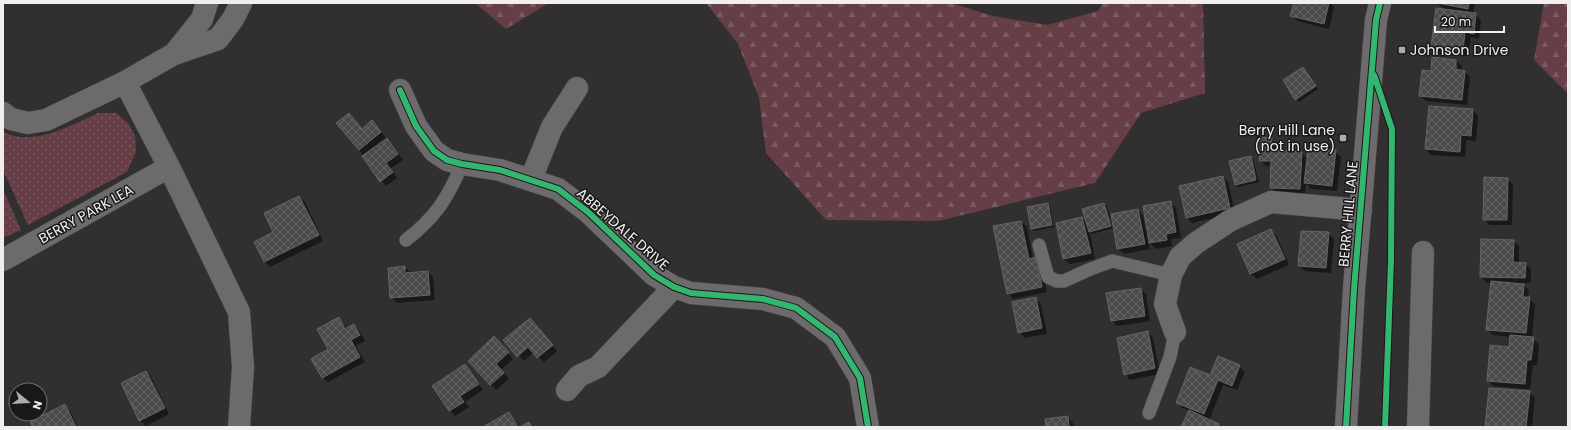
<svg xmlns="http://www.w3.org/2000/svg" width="1571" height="430" viewBox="0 0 1571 430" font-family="Poppins,sans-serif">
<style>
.grass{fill:url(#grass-dots)}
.forest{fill:url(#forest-firs)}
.shadow{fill:#0007}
.building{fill:url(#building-cross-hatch);stroke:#666465}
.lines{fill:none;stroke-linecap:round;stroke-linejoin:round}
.service-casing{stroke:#4d4b4c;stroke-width:14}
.minor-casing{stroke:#4d4b4c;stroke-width:23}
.tertiary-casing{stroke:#4d4b4c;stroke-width:23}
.service{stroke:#6c6a6b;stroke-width:13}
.minor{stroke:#6c6a6b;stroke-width:22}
.tertiary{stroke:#6c6a6b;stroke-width:22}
.cycleway-casing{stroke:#191717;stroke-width:8}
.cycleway{stroke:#33b770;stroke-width:6}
.poi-dot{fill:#aeabac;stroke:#191717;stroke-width:1.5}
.labels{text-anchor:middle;stroke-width:3;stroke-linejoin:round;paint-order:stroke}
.poi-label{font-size:14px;fill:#f1eeef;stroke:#191717;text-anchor:start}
.street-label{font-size:14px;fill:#f1eeef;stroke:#191717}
</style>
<defs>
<pattern id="grass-dots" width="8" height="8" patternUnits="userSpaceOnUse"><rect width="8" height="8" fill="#653e46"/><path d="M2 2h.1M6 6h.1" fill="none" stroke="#7c5a61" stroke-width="1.8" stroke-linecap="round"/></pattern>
<pattern id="forest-firs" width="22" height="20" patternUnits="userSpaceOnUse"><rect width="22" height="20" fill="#653e46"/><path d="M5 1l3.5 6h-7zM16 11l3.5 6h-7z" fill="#7c5a61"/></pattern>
<pattern id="building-cross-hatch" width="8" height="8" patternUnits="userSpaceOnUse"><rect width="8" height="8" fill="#4c4a4b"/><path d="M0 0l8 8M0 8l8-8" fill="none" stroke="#666465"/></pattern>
</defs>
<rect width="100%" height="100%" fill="#312f30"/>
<path class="grass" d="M98,113H116L128,123L135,136L136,152L127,172L28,225L3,170V132C34,147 69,126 98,113Z
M3,189L21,230L3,238Z"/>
<path class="forest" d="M475,3H549L506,29Z
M706,3H951L993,16L1047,25L1098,11L1103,3H1203L1205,93L1141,113L1095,183L938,221L826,220L766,153L759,98L738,44Z
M1544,3H1568V94L1534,60Z"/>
<path class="shadow" d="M1295,3H1330L1334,7L1329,29L1297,21L1292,16Z
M1438,3H1475L1473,14L1481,20L1479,39L1471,37L1468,56L1437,52L1432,47L1444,10Z
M1433,58L1456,61L1462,66L1461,71H1464L1470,77L1467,105L1426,101L1420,96L1432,72Z
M1306,71L1318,89L1299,102L1296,99Z
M1473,110L1478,116L1476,141L1466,140L1465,157L1431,155L1426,149Z
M377,127L386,138L382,141L383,142L387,139L403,160L391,168L397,178L386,186L359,150L362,129Z
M1271,139L1277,144V151L1302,153L1308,159L1335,151L1341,157L1337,191L1311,189L1306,183L1305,194L1276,193L1271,187L1272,166H1266L1260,160Z
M1251,157L1253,159L1259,182L1238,187L1236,185Z
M1223,177L1228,182L1235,213L1192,223L1186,217Z
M1507,179L1513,184L1512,225H1490L1484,219Z
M299,197L305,202L323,241L270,267L265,262L274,232Z
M1170,202L1176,208L1181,238L1171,239L1172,246L1156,249L1148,241L1150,249L1124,254L1118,248L1114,228L1092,234L1090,232L1095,259L1070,264L1064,259L1057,223L1082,218L1087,222L1104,204L1107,206L1113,228L1138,210L1143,216L1146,229H1148Z
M1048,204L1050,206L1054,227L1034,231L1032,228Z
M1021,222L1027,227L1033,259L1041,264L1047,292L1013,299L1008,293Z
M1271,230L1276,235L1289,265L1257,279L1251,274L1238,244Z
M1328,233L1334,239L1331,273L1305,271L1299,266Z
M1482,240L1513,241L1519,246V263L1525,264L1531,269V283H1522L1529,290L1528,298L1535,304L1532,338L1539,344L1537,365H1533L1530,389L1493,386L1488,380L1510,348L1511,337L1493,335L1487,329L1492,283H1487L1481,277Z
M405,267L411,273L428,272L433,277L435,300L397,303L391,297Z
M1140,289L1146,294L1150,321L1117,326L1112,320Z
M1035,298L1041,304L1047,334L1025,338L1019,332Z
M339,318L347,329L354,325L359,330L365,341L356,346L365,362L328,382L322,377Z
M535,325L557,351L544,362L534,352L524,361L505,340Z
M1148,332L1153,338L1160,374L1130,380L1125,374Z
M499,343L513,359L501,370L509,379L496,390L469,361Z
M465,365L483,390L465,402L469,407L455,416L433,386Z
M1239,366L1245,372L1237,390L1223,385L1209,421L1220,427H1183L1190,411L1182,408L1177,402L1211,376Z
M146,372L151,377L169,414L146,426L140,420Z
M1529,392L1535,398L1532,427H1486Z
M65,406L70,411L78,427H34Z
M509,413L520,427H485Z
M1068,417L1073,423L1074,427H1047Z"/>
<path class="building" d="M1294,3H1329L1324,24L1290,16Z
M1437,3H1469L1468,9Z
M1436,8L1476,13L1474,34L1465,32L1463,51L1431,47Z
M1432,57L1456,60V69L1465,71L1462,100L1419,96L1422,70L1431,71Z
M1303,67L1316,86L1295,100L1283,80Z
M1429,106L1473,109L1471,136L1461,135L1460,152L1425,149Z
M349,113L362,129L372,120L381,132L359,150L336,123Z
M1261,137L1272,138L1271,150L1302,152L1300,189L1270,188L1271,161H1259Z
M387,138L398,154L386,163L393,172L380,182L362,156Z
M1308,148L1336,150L1332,186L1304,183Z
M1251,156L1256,180L1235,185L1229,161Z
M1223,176L1230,208L1186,218L1179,186Z
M1484,177L1508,178L1507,220H1483Z
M299,196L319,235L264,262L254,242L273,232L264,213Z
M1171,201L1176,232L1166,234L1167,240L1149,243L1143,206Z
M1048,203L1052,225L1031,229L1027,207Z
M1104,203L1111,226L1089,232L1082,209Z
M1138,209L1145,244L1117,249L1111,214Z
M1082,217L1091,253L1063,259L1056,223Z
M1021,221L1029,259L1036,257L1042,287L1007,294L993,226Z
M1271,229L1285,259L1250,274L1237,244Z
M1301,231L1329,232L1326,268L1298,266Z
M1481,239L1514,240L1513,262L1526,263L1525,278L1480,277Z
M405,266V273L428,271L430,295L390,298L388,268Z
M1491,281L1524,284L1523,297H1530L1526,333L1486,330Z
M1141,288L1145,316L1111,321L1106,293Z
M1036,297L1042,328L1018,333L1012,302Z
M339,317L345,329L354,324L360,335L351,340L360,357L322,378L311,359L328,349L317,329Z
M530,318L553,345L537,358L528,347L517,357L503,340Z
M1148,331L1155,368L1124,375L1117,338Z
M1510,335L1534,337L1531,360H1527L1525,384L1487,381L1490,345L1509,347Z
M494,336L509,352L496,364L504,373L490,385L468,361Z
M1218,356L1240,365L1232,386L1218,380L1204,414L1176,403L1190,367L1210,375Z
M465,364L479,384L460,396L464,402L449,411L432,386Z
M146,371L165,408L139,421L121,383Z
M1489,388L1530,391L1526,427H1485Z
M65,404L76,427H33L30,422Z
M1189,410L1219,424L1218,427H1181Z
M509,412L518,427H483Z
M1068,416L1069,427H1046L1045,419Z
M529,422L532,427H520Z"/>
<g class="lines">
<defs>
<path id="service" d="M406,240C435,218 448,198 462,164
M1039,245L1048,277L1057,281H1064L1088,270L1112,261L1171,275
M1149,413L1170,357L1175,332"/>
<path id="minor" d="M174,54L202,19L207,3
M125,82L169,167L239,312L243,367L239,427
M400,90L416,126L434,151L447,160L462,164L500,170L558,189L588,212L654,275L674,287L691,293L763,299L796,308L835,337L860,378L868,427
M3,113L11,119L28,123L46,120L125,82L174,54L218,39L233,19L241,3
M531,179L552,127L577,88
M3,260L169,167
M1175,332L1165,304L1171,275L1180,257L1196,243L1231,220L1271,202L1361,210
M567,390L579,376L598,367L674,287
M1418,427L1423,252"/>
<path id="tertiary" d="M1346,427L1354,289L1376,20L1380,3"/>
</defs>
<use href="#service" class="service-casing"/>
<use href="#minor" class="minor-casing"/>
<use href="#tertiary" class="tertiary-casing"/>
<use href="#service" class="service"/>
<use href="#minor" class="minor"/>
<use href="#tertiary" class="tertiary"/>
<defs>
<path id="cycleway" d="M1374,75L1392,129L1391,260L1385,427
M400,90L416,126L434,151L447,160L462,164L500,170L558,189L588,212L654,275L674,287L691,293L763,299L796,308L835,337L860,378L868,427
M1346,427L1354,289L1376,20L1380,3"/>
</defs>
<use href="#cycleway" class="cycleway-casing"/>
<use href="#cycleway" class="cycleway"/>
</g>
<g class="poi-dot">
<rect x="1398" y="46" width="8" height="8" rx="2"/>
<rect x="1339" y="134" width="8" height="8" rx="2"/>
</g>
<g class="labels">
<g class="poi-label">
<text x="1410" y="55">Johnson Drive</text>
<text x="1335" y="135" text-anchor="end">Berry Hill Lane<tspan x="1335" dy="16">(not in use)</tspan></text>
</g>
<g class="street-label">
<text transform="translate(86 214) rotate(-29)" y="5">BERRY PARK LEA</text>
<text transform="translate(1348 214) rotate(-85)" y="5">BERRY HILL LANE</text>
<text transform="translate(623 229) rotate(41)" y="5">ABBEYDALE DRIVE</text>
</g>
</g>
<rect width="1571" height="430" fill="none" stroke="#f1eeef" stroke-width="8"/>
<g transform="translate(28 402) rotate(108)"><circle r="19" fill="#191717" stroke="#6f6d6d"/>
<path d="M0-3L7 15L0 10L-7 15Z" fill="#aeabac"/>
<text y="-6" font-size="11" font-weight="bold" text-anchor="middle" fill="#f1eeef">N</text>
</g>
<path d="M1435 26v6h69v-6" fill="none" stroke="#f1eeef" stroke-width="2"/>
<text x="1441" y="26" font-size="12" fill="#f1eeef" stroke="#191717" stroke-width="3" paint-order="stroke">20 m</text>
</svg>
